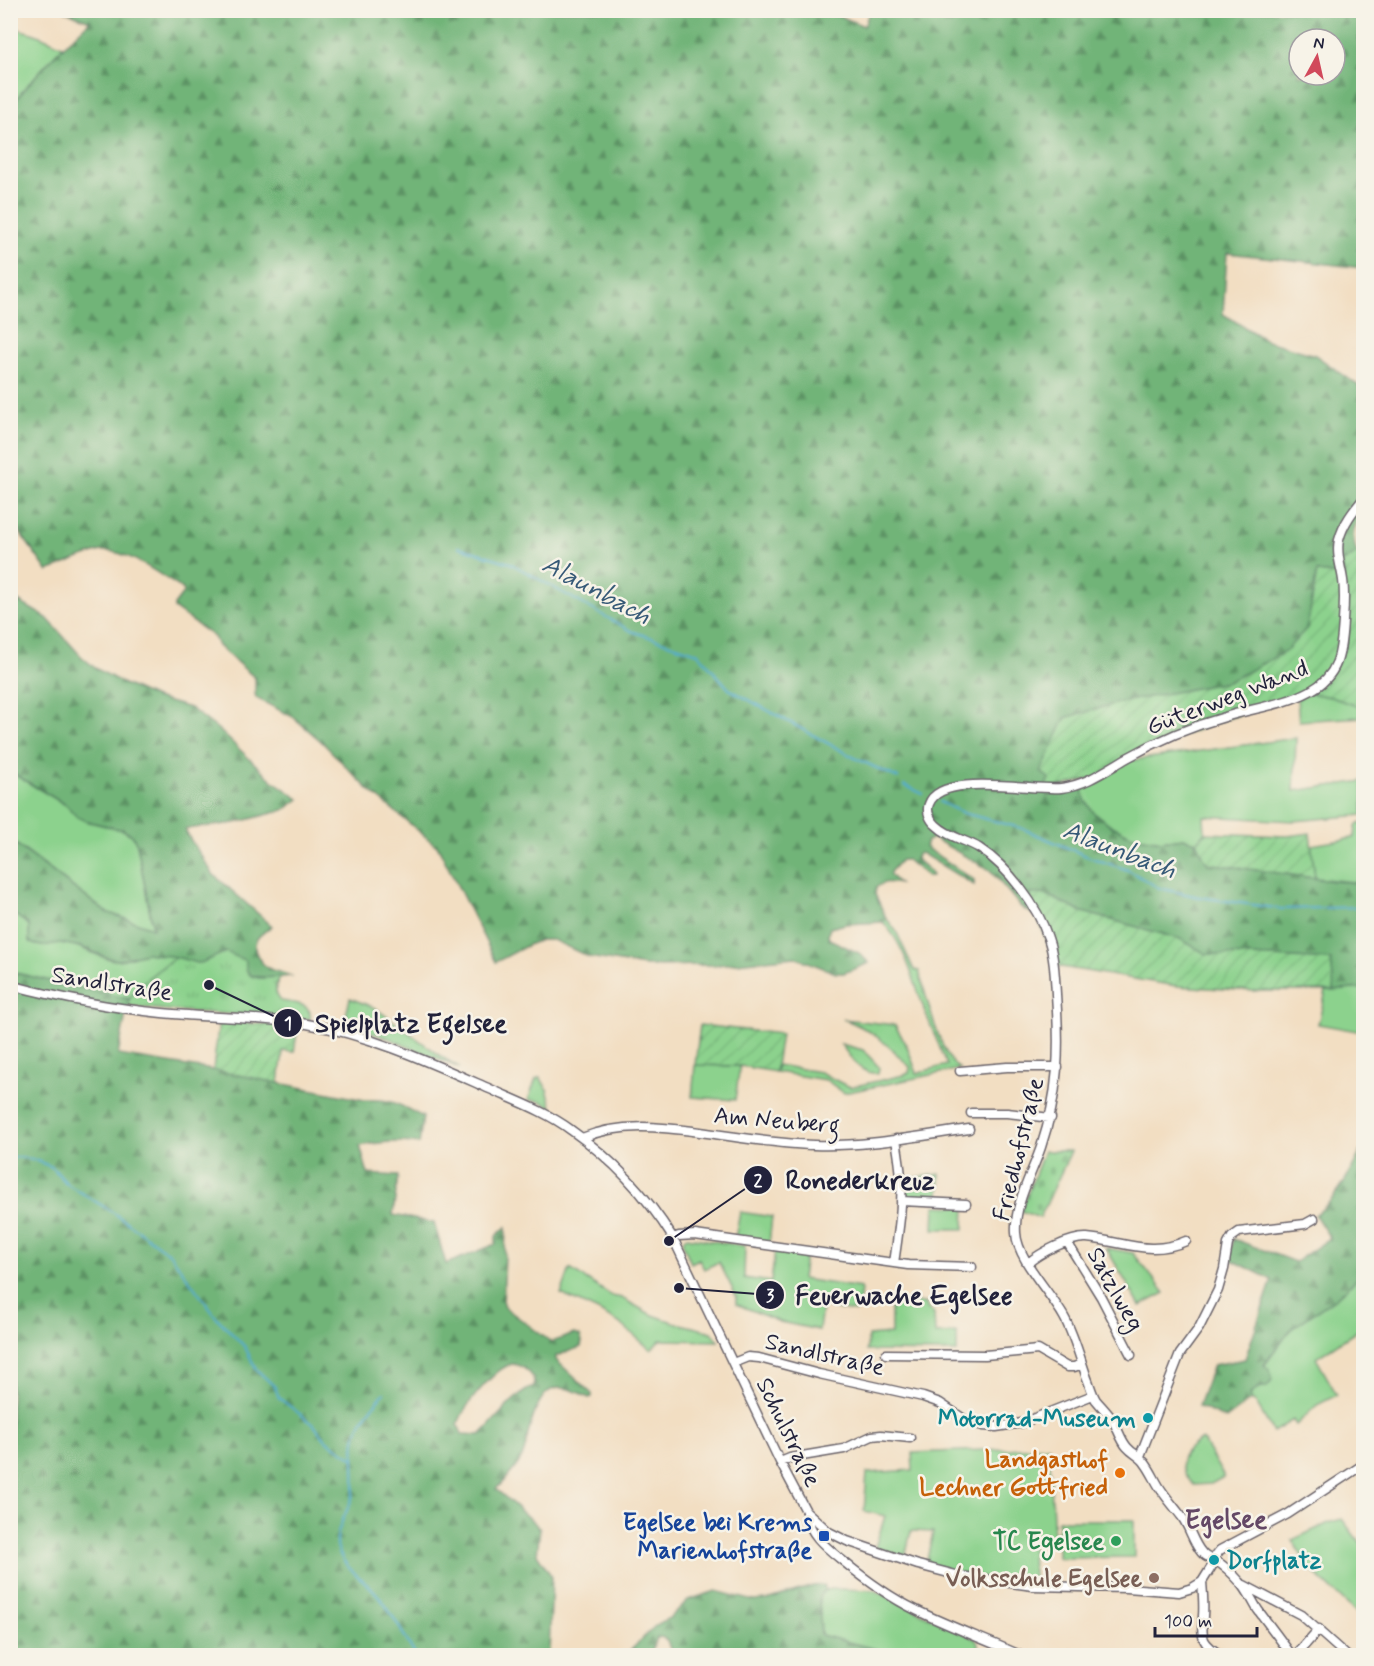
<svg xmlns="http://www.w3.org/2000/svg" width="1374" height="1666" viewBox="0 0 1374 1666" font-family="Mynerve,sans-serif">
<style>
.grass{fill:#8cd28d;stroke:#577a64;stroke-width:1.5}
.forest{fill:url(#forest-firs);stroke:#4a6b5a;stroke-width:1.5;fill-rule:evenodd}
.cemetery{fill:url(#cemetery-stones);stroke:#577a64;stroke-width:1.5}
.park{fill:url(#park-tufts);stroke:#577a64;stroke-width:1.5}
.garden{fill:url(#garden-furrows);stroke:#577a64;stroke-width:1.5}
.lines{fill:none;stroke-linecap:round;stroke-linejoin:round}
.stream{stroke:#53acd0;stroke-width:2}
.minor-casing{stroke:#6b646a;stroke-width:11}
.minor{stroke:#fff;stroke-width:8}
.culture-dot{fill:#0f9aa8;stroke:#f7f3e8;stroke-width:2}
.food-dot{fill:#e8710a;stroke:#f7f3e8;stroke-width:2}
.transit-dot{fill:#1a4fb4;stroke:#f7f3e8;stroke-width:2}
.leisure-dot{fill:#2e9e5b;stroke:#f7f3e8;stroke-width:2}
.education-dot{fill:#8d6e63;stroke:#f7f3e8;stroke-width:2}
.labels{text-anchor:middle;stroke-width:5;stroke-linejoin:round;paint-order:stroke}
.street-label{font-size:24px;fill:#22223b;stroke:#f7f3e8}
.culture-label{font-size:24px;font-weight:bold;fill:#0d838f;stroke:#f7f3e8;text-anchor:end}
.food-label{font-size:24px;font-weight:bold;fill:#c56008;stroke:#f7f3e8;text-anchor:end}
.transit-label{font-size:24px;font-weight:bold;fill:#164399;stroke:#f7f3e8;text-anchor:end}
.leisure-label{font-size:24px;font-weight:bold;fill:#27864d;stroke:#f7f3e8;text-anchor:end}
.education-label{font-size:24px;font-weight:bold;fill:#785e54;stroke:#f7f3e8;text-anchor:end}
.water-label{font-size:26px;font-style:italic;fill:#365977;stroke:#f7f3e8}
.quarter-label{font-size:27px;font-weight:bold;fill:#644866;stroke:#f7f3e8}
.leader{fill:none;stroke:#22223b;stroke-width:2}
.callout-dot{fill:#22223b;stroke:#f7f3e8;stroke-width:2}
.mark-label{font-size:18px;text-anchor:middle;font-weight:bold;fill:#fff}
.callout-label{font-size:26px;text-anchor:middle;font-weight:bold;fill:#22223b;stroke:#f7f3e8;stroke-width:5;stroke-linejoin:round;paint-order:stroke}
</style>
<defs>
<pattern id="forest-firs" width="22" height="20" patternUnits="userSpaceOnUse" patternTransform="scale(1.5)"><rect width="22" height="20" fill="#71b478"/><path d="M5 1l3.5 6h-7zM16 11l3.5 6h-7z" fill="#5c9264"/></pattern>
<pattern id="cemetery-stones" width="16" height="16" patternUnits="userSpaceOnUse" patternTransform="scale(1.5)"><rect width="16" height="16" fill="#8cd28d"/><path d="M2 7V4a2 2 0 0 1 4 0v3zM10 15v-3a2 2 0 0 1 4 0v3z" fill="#78b47b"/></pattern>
<pattern id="park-tufts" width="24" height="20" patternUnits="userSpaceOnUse" patternTransform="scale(1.5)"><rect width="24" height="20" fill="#8cd28d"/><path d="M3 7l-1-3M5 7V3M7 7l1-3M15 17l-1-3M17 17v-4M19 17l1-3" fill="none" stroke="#78b47b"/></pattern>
<pattern id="garden-furrows" width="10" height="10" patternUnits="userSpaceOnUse" patternTransform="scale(1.5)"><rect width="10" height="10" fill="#8cd28d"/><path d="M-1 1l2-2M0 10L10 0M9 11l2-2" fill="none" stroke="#78b47b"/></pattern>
</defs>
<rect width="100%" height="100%" fill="#f7f3e8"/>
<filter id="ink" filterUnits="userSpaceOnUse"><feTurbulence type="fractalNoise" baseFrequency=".0167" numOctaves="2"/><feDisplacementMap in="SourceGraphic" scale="12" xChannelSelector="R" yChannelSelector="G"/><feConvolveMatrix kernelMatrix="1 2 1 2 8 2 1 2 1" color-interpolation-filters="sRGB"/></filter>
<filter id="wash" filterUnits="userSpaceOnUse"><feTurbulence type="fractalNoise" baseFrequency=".008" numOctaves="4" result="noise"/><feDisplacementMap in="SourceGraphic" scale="24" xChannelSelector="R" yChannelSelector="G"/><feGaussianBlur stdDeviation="1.35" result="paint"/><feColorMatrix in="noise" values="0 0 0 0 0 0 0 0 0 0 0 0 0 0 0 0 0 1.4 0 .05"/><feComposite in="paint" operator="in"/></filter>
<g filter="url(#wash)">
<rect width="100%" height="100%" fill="#f2dec2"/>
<path class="grass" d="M11,27L35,34L63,46L23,90L11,108Z
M1310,693L1331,697L1363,708V717L1299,721L1297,699Z
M1296,738L1294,791L1363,781V815L1294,821L1204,816L1205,833L1196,842L1184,838L1161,841L1132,836L1112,826L1094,813L1085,800L1081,786L1126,761Z
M10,772L66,805L78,817L86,821L123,830L132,835L137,844L153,929L106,912L11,840Z
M1360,823L1363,826V883L1315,878L1311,845L1353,838L1355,836L1356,826Z
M11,912L29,925V941C39,950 48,943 60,943C80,943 99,960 117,960C126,960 135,955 144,953C154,952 166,955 176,957L144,982L129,999L11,972Z
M886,918L896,931L914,970L919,971C925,992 941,1060 960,1069L844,1093L826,1080L775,1072L777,1065L820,1072L845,1085L851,1087L904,1075L909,1073L910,1067C888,1045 872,1029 843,1019L895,1025L906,1044L917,1073L947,1065C940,1048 933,1031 926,1014C914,983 906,947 883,922Z
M1363,988L1364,1029L1362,1032L1318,1024L1326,991Z
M350,998L375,1008L445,1059L460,1068L388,1038L344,1024Z
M841,1044L863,1050L879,1067L878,1073C860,1075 850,1057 841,1044Z
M695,1065L740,1066L735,1100L692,1097Z
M540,1077L547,1089L552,1107L540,1101L528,1100L536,1079Z
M940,1174L939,1200L907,1198L905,1195L904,1179Z
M935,1206L965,1207L964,1229H934Z
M740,1212L772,1217L769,1244L735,1238Z
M687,1237L745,1246L744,1278L771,1282L775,1250L805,1254L802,1279L861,1288L859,1308L856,1312L822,1307L819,1330L780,1322L736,1304V1296L719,1262L704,1269L699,1259L691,1263L683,1244L684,1239Z
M1106,1248L1133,1253L1165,1293L1140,1306Z
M570,1269L612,1296L622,1298L650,1314L673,1322L712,1332L718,1341L660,1340L651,1350L621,1324L598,1311L561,1294Z
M1363,1273V1327L1316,1358L1337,1395L1317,1405L1296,1425L1293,1420L1273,1432L1256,1403L1251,1400L1250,1395L1254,1390L1260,1387L1264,1366L1291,1329L1337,1297Z
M926,1303L927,1308L934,1314L935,1334L957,1333V1352L867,1351L868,1336L891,1334V1304Z
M1202,1439L1224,1477L1211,1484L1194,1485C1174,1466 1179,1453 1202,1439Z
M1049,1446L1054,1537L1032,1538L1033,1583L960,1574L926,1564L933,1532L911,1531L905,1557L875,1547L885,1516L864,1511L867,1473L913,1470L912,1453L1007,1449Z
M1342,1519L1363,1547V1619L1310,1569L1292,1540L1331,1522Z
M1058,1520H1134V1557L1058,1558Z
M834,1589L874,1590L976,1639L978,1643V1654L980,1655H897L821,1635L819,1597L826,1590Z"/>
<path class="forest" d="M825,10L864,26L870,10L1363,11V268L1227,253L1223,314L1267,341L1315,355L1363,389V512C1352,527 1351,536 1357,553L1342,563L1346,576L1317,572L1307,628L1285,652L1228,682L1118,703L1065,718L1050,778L1044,790L1081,785L1085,800L1094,813L1112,826L1132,836L1161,841L1184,838L1196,842L1208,863L1334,881L1363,883V988L1334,991L1331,960L1206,954L1180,939L1079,911L1053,898L1041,894H1029L1035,916L1021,907L990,870L933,838L927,841L925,847L974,880V885L921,853L917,854L916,859L931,872L932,876L928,877L907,860H901L890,872V875L899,884C889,882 884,881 876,888L875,894L886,918L883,922L846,924L830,928L828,934L829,939L859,953L869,963L844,973H836L795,957L716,965L644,966L589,957L553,940H541L530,944L496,962L438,847L369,790L321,741L293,717L256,698C254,692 256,684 255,678L218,646L214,637L174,608V605L184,592L183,589C161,576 129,550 103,551C94,551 61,566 50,570L48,572L11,520L10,108C33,76 61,48 90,21L65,11ZM1299,39H1335V75H1299Z
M11,597L47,618L81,656L95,668L124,684L155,698L190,708L219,730L272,780L299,799L284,810L235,823L185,829L190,839L213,874L272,926C267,930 260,934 257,939C250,950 262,966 272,970C278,972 285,973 291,976C276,978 263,979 250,975L245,968L226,952L201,963H196L176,957L146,953L118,960L108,958L81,947L60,943L42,946L33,944L29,941V925L11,912L10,840L106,912L153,928L137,844L132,835L123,830L86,821L77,817L66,805L11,772Z
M11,972L129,999L118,1055L213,1070L365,1100C393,1098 399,1105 423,1117L419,1144C399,1140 380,1142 360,1146L368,1174L398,1176L393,1215L434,1223L446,1264L496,1244V1236L506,1227L503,1306L551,1342L574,1334L580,1336L582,1342L581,1347L556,1356V1360L592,1394V1397L589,1398C547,1373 539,1397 528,1434C526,1442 526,1450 522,1457C516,1469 506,1479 496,1489L540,1528L537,1554L552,1577L549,1655L11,1656ZM512,1364C523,1365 536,1375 534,1386C511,1397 498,1418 480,1435L462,1434L458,1425C462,1408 495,1368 512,1364Z
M1363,1147V1273L1337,1297L1291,1329L1264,1365C1272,1372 1276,1379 1267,1387C1259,1387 1255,1388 1250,1395L1251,1400L1226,1419L1198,1406L1213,1365L1245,1359L1272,1280L1228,1258L1234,1239L1295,1262L1330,1238L1315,1215C1338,1198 1350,1172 1363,1147Z
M824,1585L826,1590L819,1597L821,1635L897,1655H672L667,1640L661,1637L657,1638L650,1655H626L656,1625L671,1617L688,1600L716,1591L754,1601L767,1600L813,1586Z"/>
<path class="cemetery" d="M1044,1151H1071L1040,1218L1021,1211Z"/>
<path class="park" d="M226,952L246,961C243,984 267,977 281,977C274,985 274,993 281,1001C293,1003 313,1003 310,1019L165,1010L127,1006C131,987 161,968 176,957L196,963H201Z"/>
<path class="garden" d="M1357,553H1363V708L1331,697L1310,693L1223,720L1141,752L1099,777L1044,790L1049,778L1041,772L1065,718L1118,703L1228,682L1285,652L1307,628L1317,572L1345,576L1342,563Z
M1205,833L1287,836L1310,833L1315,878L1207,863L1196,842Z
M1029,894H1041L1053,898L1079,911L1180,939L1206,954L1331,960L1334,991H1254L1176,986L1056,966Z
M219,1021L298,1027L294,1052L283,1051L279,1083L213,1070Z
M700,1025L781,1034L775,1072L740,1066L695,1065Z"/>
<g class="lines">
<path class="stream" d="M459,547L510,563L631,631L698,653L729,689L853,757L898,778
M904,785L923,794
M940,802L963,813L1021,828L1089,857L1128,870L1159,888L1199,897L1282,909L1364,907
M10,1159L17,1157L32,1159L52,1167L67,1184L114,1213L170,1254L216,1317L245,1347L256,1369L275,1387L279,1398L313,1424L326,1440L353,1458
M384,1393C374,1406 361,1419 356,1435C351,1455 357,1479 353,1495C348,1513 331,1534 339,1552C346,1570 364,1579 376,1593C392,1611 403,1635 416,1656"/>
</g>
</g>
<g filter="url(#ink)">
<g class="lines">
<defs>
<path id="minor" d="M10,985C60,998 111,1008 162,1013C210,1018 259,1017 307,1024C371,1035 431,1063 490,1089C517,1101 547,1112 571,1130C611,1158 647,1196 673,1238L780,1462L806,1511L829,1532L847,1541L918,1565L960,1576L1033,1586L1127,1588L1179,1592L1192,1588L1202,1582L1212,1566L1216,1555L1220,1550L1288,1514L1364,1464
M960,1071L1007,1067H1058
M971,1113H1007L1051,1118
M582,1138C620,1122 661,1127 700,1132C738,1137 776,1144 814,1145C866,1147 918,1136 969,1129
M901,1201L966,1204
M673,1238L679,1236L695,1235L908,1265L972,1267
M1067,1242L1101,1297L1131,1355
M894,1263C898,1235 903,1206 901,1177C900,1164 898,1152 896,1139
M1028,1263C1040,1253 1070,1237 1087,1238C1123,1241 1150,1257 1186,1241
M886,1354L985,1355L1038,1350L1067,1367H1074L1082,1364
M733,1363L748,1357L759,1358L819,1374L923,1397L940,1403L967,1421L983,1426L996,1427L1022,1423L1093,1395
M1140,1456L1180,1354L1199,1328L1218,1290L1224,1269L1228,1244L1232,1237L1239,1232L1305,1224L1314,1219
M780,1462L790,1458L844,1449L872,1436L881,1435L910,1438
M806,1511C808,1534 827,1548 843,1561C866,1580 889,1597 916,1610C950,1627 987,1640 1022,1656
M1202,1582C1203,1594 1204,1605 1203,1616C1201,1640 1202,1643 1222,1656
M1244,1585L1301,1615L1347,1656
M1292,1656C1281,1640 1269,1625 1258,1610C1252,1601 1248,1590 1240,1582C1233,1574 1225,1566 1216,1561C1209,1557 1207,1559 1202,1553C1193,1543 1190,1528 1182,1517C1176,1509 1168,1500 1162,1491C1156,1483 1152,1472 1145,1463C1140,1456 1133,1454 1127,1447C1120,1439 1118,1428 1112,1419C1107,1412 1101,1406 1096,1400C1092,1394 1090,1385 1087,1378C1080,1358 1074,1335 1064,1317C1051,1293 1017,1259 1016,1233C1014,1203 1032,1174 1041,1147C1059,1093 1060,1050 1056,994C1055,976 1054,955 1048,938C1038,906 1007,866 979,848C966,840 948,837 936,825C930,820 926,811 929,804C940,771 1033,791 1061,788C1086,785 1106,770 1127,758C1157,741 1192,726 1225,717C1253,708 1284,705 1310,691C1340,675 1341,651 1343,621C1344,607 1345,594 1343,580C1341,566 1336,554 1339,540C1343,524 1353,511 1364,498
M1295,1656L1319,1629"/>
</defs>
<use href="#minor" class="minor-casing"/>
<use href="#minor" class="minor"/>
</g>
</g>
<g class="culture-dot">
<circle cx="1148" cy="1418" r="6"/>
<circle cx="1214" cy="1560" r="6"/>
</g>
<circle class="food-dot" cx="1120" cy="1473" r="6"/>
<rect class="transit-dot" x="818" y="1530" width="12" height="12" rx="3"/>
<circle class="leisure-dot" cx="1116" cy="1541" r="6"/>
<circle class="education-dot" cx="1154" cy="1578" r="6"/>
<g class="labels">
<g class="street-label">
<text transform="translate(1227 697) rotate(-21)" y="8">Güterweg Wand</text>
<text transform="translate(112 983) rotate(9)" y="8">Sandlstraße</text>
<text transform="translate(777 1120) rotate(5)" y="8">Am Neuberg</text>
<text transform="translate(1018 1149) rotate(-76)" y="8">Friedhofstraße</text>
<text transform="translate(1116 1289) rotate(61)" y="8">Satzlweg</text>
<text transform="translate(825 1354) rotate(13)" y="8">Sandlstraße</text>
<text transform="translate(789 1432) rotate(64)" y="8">Schulstraße</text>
</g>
<g class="culture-label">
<text x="1136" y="1426">Motorrad-Museum</text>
<text x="1226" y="1568" text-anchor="start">Dorfplatz</text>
</g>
<g class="food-label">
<text x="1108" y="1467">Landgasthof<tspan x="1108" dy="28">Lechner Gottfried</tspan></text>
</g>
<g class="transit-label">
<text x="812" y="1530">Egelsee bei Krems<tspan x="812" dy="28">Marienhofstraße</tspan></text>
</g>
<g class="leisure-label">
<text x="1104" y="1549">TC Egelsee</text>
</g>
<g class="education-label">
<text x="1142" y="1586">Volksschule Egelsee</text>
</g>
<g class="water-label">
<text transform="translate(597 589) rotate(28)" y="9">Alaunbach</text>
<text transform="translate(1120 849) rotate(21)" y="9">Alaunbach</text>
</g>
<g class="quarter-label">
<text x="1226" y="1528">Egelsee</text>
</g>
</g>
<path class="leader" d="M209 985L288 1023M669 1241L758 1180M679 1288L770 1295"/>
<g class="callout-dot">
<circle cx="209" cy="985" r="6"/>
<circle cx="669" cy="1241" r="6"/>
<circle cx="679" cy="1288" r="6"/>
<circle cx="288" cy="1023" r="15"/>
<circle cx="758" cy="1180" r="15"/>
<circle cx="770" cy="1295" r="15"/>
</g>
<g class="mark-label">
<text x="288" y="1029">1</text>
<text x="758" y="1186">2</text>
<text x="770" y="1301">3</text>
</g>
<g class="callout-label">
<text x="411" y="1032">Spielplatz Egelsee</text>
<text x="860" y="1189">Ronederkreuz</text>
<text x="904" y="1304">Feuerwache Egelsee</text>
</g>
<rect width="1374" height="1666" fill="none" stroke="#f7f3e8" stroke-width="36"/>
<g transform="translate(1317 57) rotate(8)"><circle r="28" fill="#f7f3e8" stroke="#a29fa3" stroke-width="1.5"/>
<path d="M0-4.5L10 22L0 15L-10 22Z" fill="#d1495b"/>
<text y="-9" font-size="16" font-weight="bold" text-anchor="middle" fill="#22223b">N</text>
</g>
<path d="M1155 1627v9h102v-9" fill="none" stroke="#22223b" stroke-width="3"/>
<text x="1164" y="1627" font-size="18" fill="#22223b" stroke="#f7f3e8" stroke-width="4.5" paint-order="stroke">100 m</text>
</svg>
